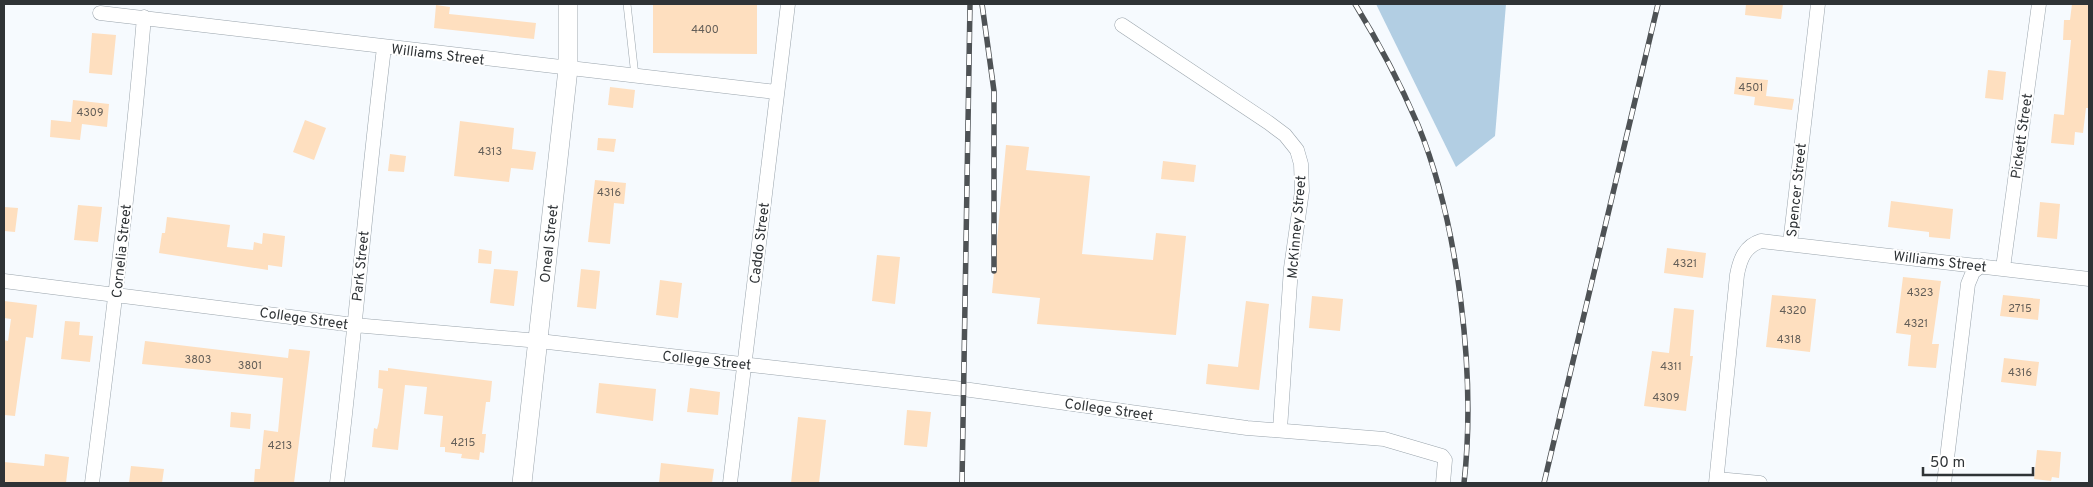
<svg xmlns="http://www.w3.org/2000/svg" width="2093" height="487" viewBox="0 0 2093 487" font-family="Overpass,sans-serif">
<style>
.green{fill:#b2cee3}
.building{fill:#fedfbf}
.lines{fill:none;stroke-linecap:round;stroke-linejoin:round}
.lane-casing{stroke:#9aa4ac;stroke-width:8}
.street-casing{stroke:#9aa4ac;stroke-width:15}
.secondary-casing{stroke:#9aa4ac;stroke-width:20}
.lane{stroke:#fff;stroke-width:7}
.street{stroke:#fff;stroke-width:14}
.secondary{stroke:#fff;stroke-width:19}
.rail-casing{stroke:#4e5255;stroke-width:5.5}
.rail{stroke:#fff;stroke-width:4;stroke-dasharray:11;stroke-linecap:butt}
.labels{text-anchor:middle;stroke-width:4;stroke-linejoin:round;paint-order:stroke}
.number-label{font-size:11px;fill:#635e58}
.street-label{font-size:14px;fill:#2f3336;stroke:#fff}
</style>
<rect width="100%" height="100%" fill="#f6fafe"/>
<path class="green" d="M1376,4H1506L1495,136L1456,167Z"/>
<path class="building" d="M653,4H757V54L653,53Z
M1746,4H1783L1781,19L1745,15Z
M2072,4H2089V108H2086L2083,133L2075,132L2074,145L2051,143L2054,114L2064,115L2071,40H2063L2064,20H2070Z
M436,5L450,7L449,14L536,23L534,39L434,28Z
M92,33L116,35L112,75L89,73Z
M1988,70L2006,72L2003,100L1985,98Z
M1736,77L1768,80L1766,96L1794,99L1792,110L1754,105L1755,97L1734,94Z
M610,87L635,90L633,108L608,105Z
M73,100L109,104L107,127L82,124L80,140L50,137L51,120L71,122Z
M305,120L326,128L314,160L293,152Z
M460,121L514,128L512,149L536,152L533,170L511,168L509,182L454,176Z
M598,138L616,139L614,152L597,150Z
M1006,145L1029,147L1026,170L1090,176L1082,254L1153,260L1156,233L1186,236L1176,335L1037,324L1040,298L992,293Z
M390,154L406,156L404,172L388,171Z
M1163,161L1196,165L1194,182L1161,179Z
M595,180L626,183L624,204L614,203L610,244L588,242Z
M1891,201L1953,209L1950,239L1929,237V232L1888,227Z
M2040,202L2060,204L2057,239L2037,237Z
M78,205L102,207L98,242L74,240Z
M4,207L18,208L15,232L4,231Z
M167,217L230,225L227,247L253,250L254,242L262,244L263,233L285,236L282,267L268,265V270L159,253L162,233H165Z
M1667,248L1706,253L1703,278L1664,273Z
M479,249L492,251L491,264L478,263Z
M877,255L900,257L895,304L872,301Z
M494,269L518,271L514,306L490,303Z
M581,269L600,271L596,309L577,307Z
M1903,277L1941,281L1932,344H1939L1936,368L1908,366L1911,335L1896,333Z
M660,280L682,283L678,318L656,315Z
M1772,295L1816,299L1810,352L1766,347Z
M2003,295L2040,299L2038,320L2000,316Z
M1312,296L1343,299L1340,331L1309,328Z
M4,301L37,305L33,338L26,337L15,416L4,415V340L8,341L11,319L4,318Z
M1246,301L1269,304L1259,390L1206,384L1208,364L1238,367Z
M1674,308L1694,310L1690,356H1693L1686,411L1644,406L1652,351L1669,353Z
M65,321L80,322L79,335L93,336L90,362L61,359Z
M145,341L288,358L289,349L310,351L294,483H254L255,469H260L264,430L278,432L283,378L142,364Z
M2004,358L2039,362L2036,386L2001,382Z
M388,368L492,381L490,402H486L482,434H486L484,453L480,452L479,460L461,458L462,454L445,452V447H440L443,416L424,414L427,387L405,385L398,450L372,447L374,428L377,429L379,422L383,389L378,388L379,370L388,371Z
M599,383L656,389L653,421L596,413Z
M690,388L720,392L718,415L687,412Z
M907,410L931,412L927,447L904,445Z
M231,412L251,414L250,429L230,427Z
M798,417L826,420L819,483H791Z
M2037,450L2061,452L2059,478L2052,477L2051,481L2034,479Z
M45,454L69,457L66,483H4V462L44,466Z
M661,463L714,469L712,483H659Z
M131,466L164,469L162,483H129Z"/>
<g class="lines">
<defs>
<path id="lane" d="M627,4L635,76"/>
<path id="street" d="M100,13L776,92
M1122,25L1269,123L1285,135L1297,150L1301,164L1302,191L1291,268L1280,429
M1790,244L1818,4
M2003,268L2039,4
M4,281L354,325L539,341L963,389L1247,428L1384,439L1442,456L1445,460L1443,483
M1717,479L1760,483
M92,483C112,328 131,173 144,17
M337,483C355,338 366,193 384,48
M730,483L788,4
M1716,483L1737,275C1740,259 1745,246 1761,241L2089,279
M1944,483L1968,284L1973,272L1981,266"/>
<g id="secondary">
<path id="s1" d="M522,483L568,69V4"/>
</g>
</defs>
<use href="#lane" class="lane-casing"/>
<use href="#street" class="street-casing"/>
<use href="#secondary" class="secondary-casing"/>
<use href="#lane" class="lane"/>
<use href="#street" class="street"/>
<use href="#secondary" class="secondary"/>
<defs>
<path id="rail" d="M982,4L994,91V271
M1355,4C1379,43 1400,83 1418,125C1459,225 1476,376 1464,483
M962,483L970,4
M1544,483L1658,4"/>
</defs>
<use href="#rail" class="rail-casing"/>
<use href="#rail" class="rail"/>
</g>
<g class="labels">
<g class="number-label">
<text x="705" y="33">4400</text>
<text x="1751" y="91">4501</text>
<text x="90" y="116">4309</text>
<text x="490" y="155">4313</text>
<text x="609" y="196">4316</text>
<text x="1685" y="267">4321</text>
<text x="1920" y="296">4323</text>
<text x="2020" y="312">2715</text>
<text x="1793" y="314">4320</text>
<text x="1916" y="327">4321</text>
<text x="1789" y="343">4318</text>
<text x="198" y="363">3803</text>
<text x="250" y="369">3801</text>
<text x="1671" y="370">4311</text>
<text x="2020" y="376">4316</text>
<text x="1666" y="401">4309</text>
<text x="463" y="446">4215</text>
<text x="280" y="449">4213</text>
</g>
<g class="street-label">
<text transform="translate(438 54) rotate(7)" y="5">Williams Street</text>
<text transform="translate(2021 136) rotate(-82)" y="5">Pickett Street</text>
<text transform="translate(1796 190) rotate(-84)" y="5">Spencer Street</text>
<text transform="translate(1296 227) rotate(-85)" y="5">McKinney Street</text>
<text transform="translate(759 243) rotate(-83)" y="5">Caddo Street</text>
<text dy="5" stroke="none"><textPath href="#s1" startOffset="241">Oneal Street</textPath></text>
<text transform="translate(121 251) rotate(-84)" y="5">Cornelia Street</text>
<text transform="translate(1940 261) rotate(7)" y="5">Williams Street</text>
<text transform="translate(360 266) rotate(-84)" y="5">Park Street</text>
<text transform="translate(304 318) rotate(8)" y="5">College Street</text>
<text transform="translate(707 360) rotate(6)" y="5">College Street</text>
<text transform="translate(1109 409) rotate(8)" y="5">College Street</text>
</g>
</g>
<rect width="2093" height="487" fill="none" stroke="#2f3336" stroke-width="10"/>
<path d="M1923 467v8h110v-8" fill="none" stroke="#2f3336" stroke-width="2.5"/>
<text x="1930" y="467" font-size="15" fill="#2f3336" stroke="#ffffff" stroke-width="4" paint-order="stroke">50 m</text>
</svg>
